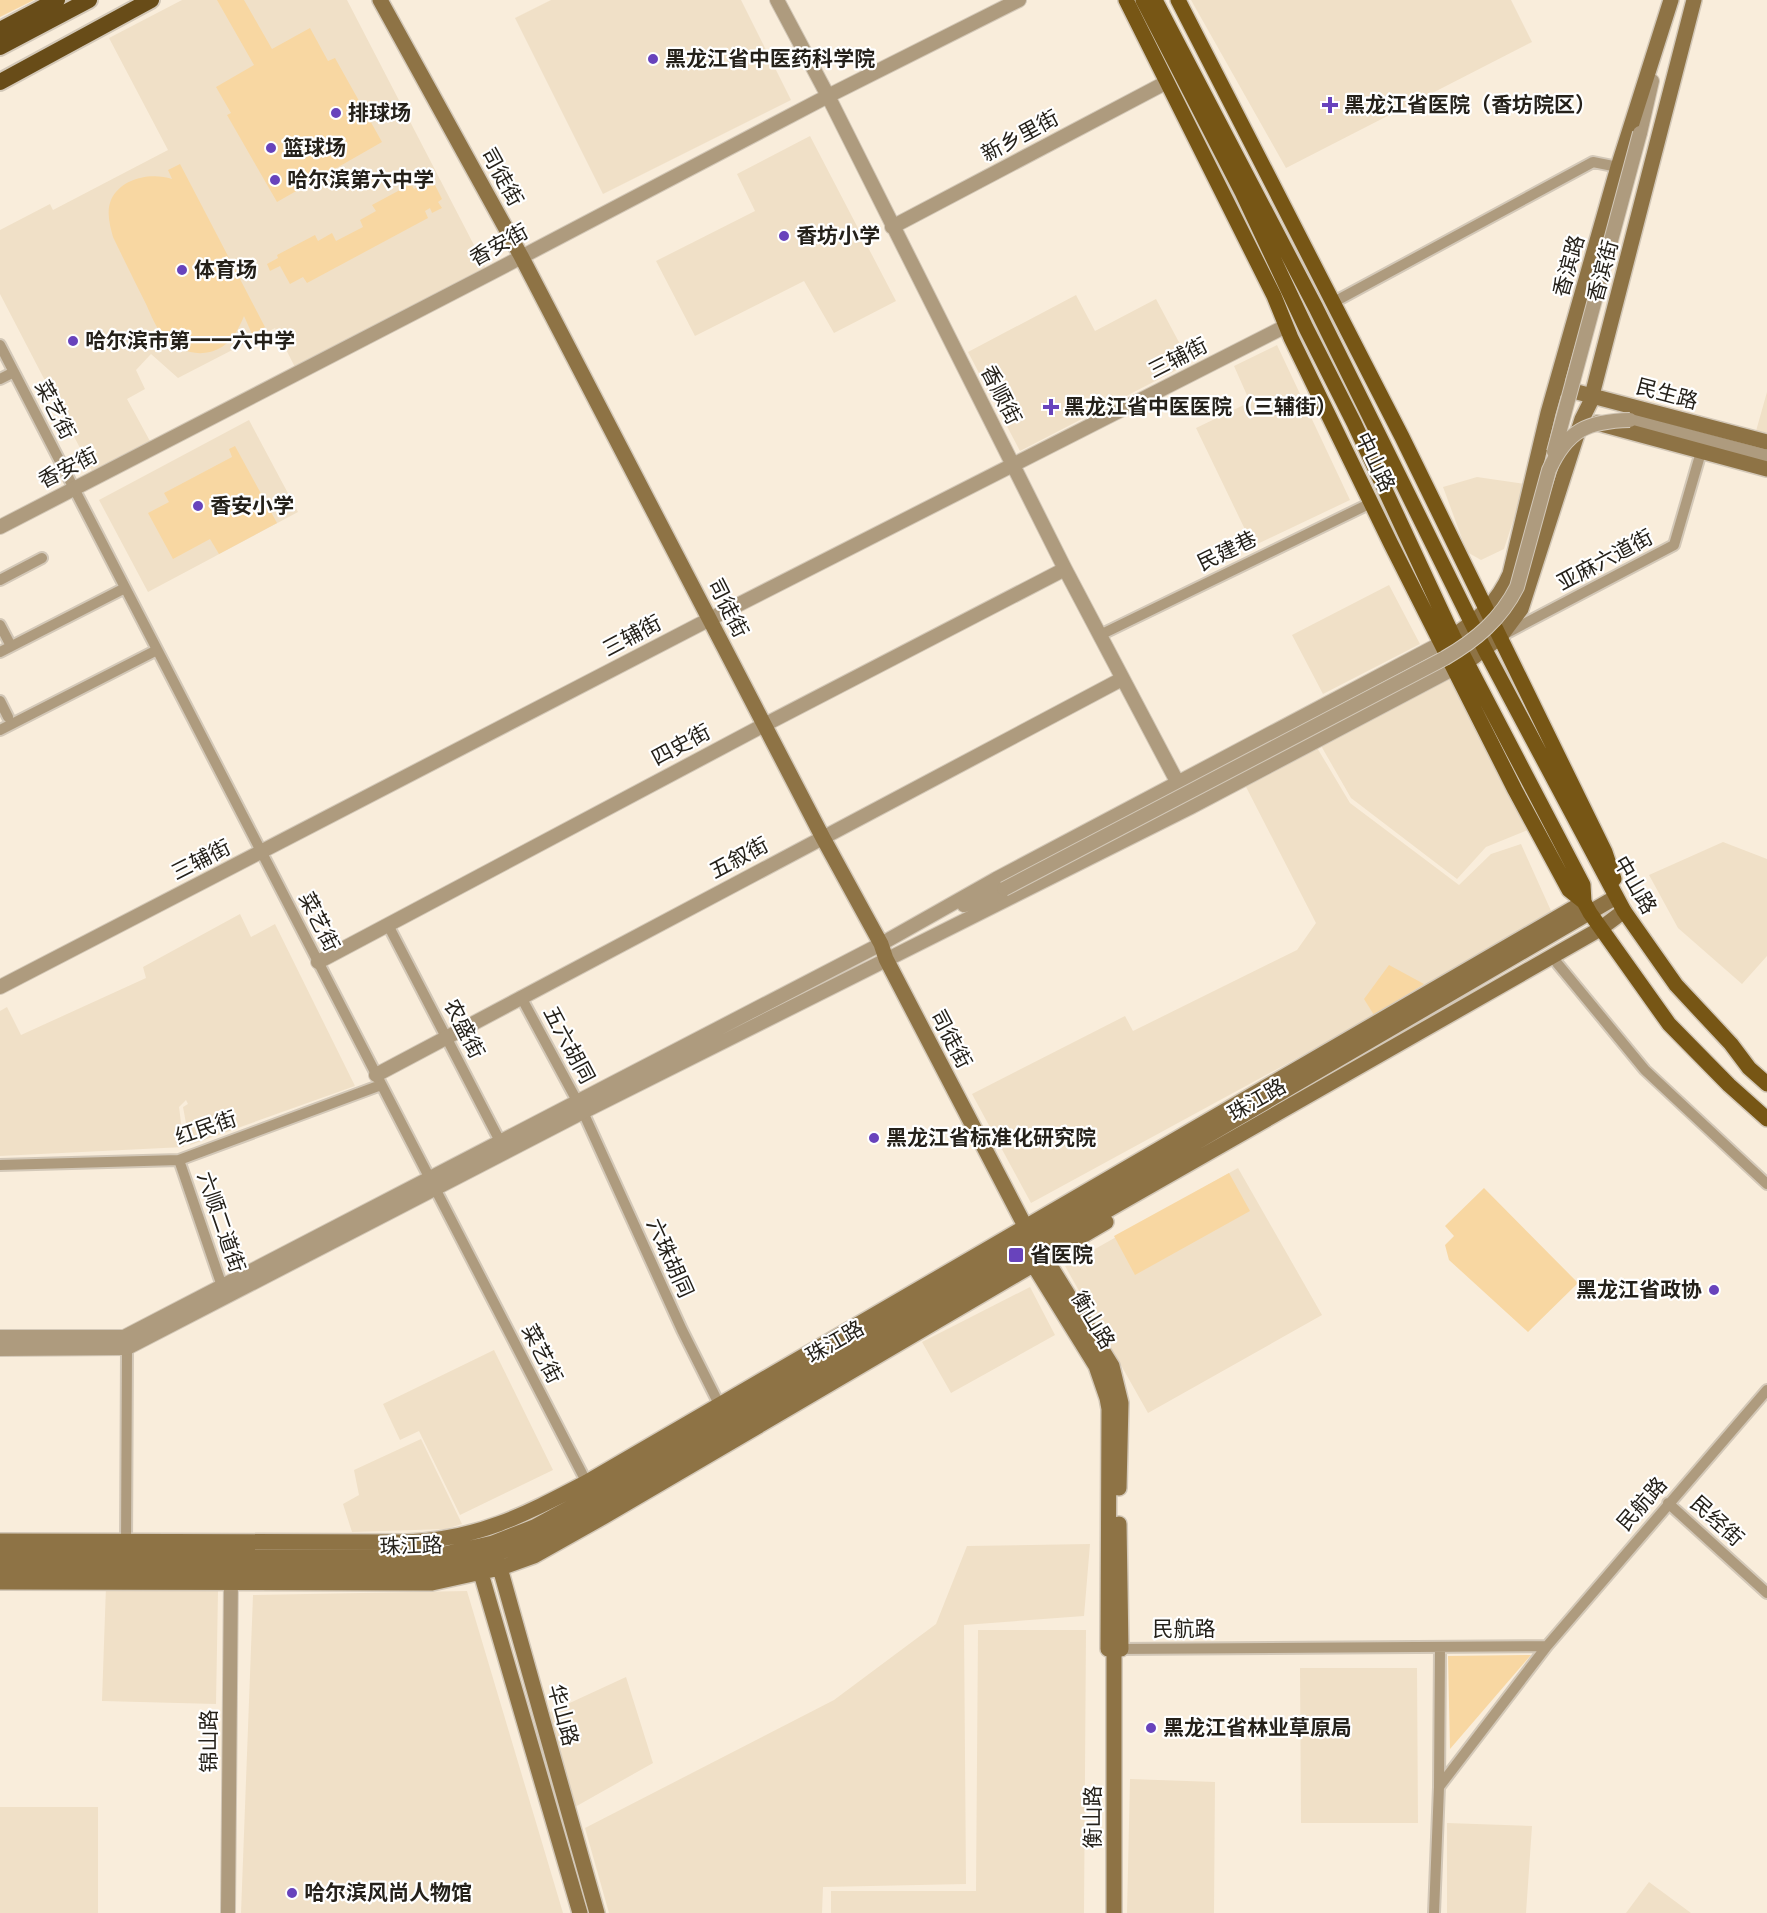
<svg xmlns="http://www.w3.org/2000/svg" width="1767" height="1913" viewBox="0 0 1767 1913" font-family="'PT Sans Narrow','Noto Sans SC',sans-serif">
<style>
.built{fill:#f0e0c7}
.green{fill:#f8d7a2}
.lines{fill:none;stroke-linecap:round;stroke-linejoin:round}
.minor-casing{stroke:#d3c8b8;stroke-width:14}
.tertiary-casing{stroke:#d3c8b8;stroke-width:16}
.secondary-casing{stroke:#d3c8b8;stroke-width:18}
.primary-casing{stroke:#d3c8b8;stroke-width:18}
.trunk-casing{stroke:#d3c8b8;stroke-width:20}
.minor{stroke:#ae9b7e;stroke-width:10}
.tertiary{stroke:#ae9b7e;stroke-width:14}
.secondary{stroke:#8e7345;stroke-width:15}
.primary{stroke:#775615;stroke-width:15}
.trunk{stroke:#684c18;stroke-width:16}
.tertiary-bridge-casing{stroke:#d3c8b8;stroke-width:16;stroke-linecap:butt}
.tertiary-bridge{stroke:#ae9b7e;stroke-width:14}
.poi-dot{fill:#6843bc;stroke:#fff;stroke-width:2}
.labels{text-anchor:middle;stroke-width:4.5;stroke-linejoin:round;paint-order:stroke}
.poi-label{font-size:21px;font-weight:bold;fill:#25211a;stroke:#fff;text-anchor:start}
.street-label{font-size:21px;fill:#25211a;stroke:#fff}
</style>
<rect width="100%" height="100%" fill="#f9eddb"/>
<path class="built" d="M182,0H347L489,274L298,373L275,328L178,378L151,354L136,370L145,389L127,399L151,443L93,473L0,294V230L50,204L53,210L168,150L109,38Z
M551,0H741L791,100L603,194L515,18Z
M1191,0H1511L1532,42L1286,168Z
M810,136L896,301L834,333L804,281L695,336L656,261L755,211L737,174Z
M1076,295L1095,331L1156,299L1190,363L1020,451L968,352Z
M1277,345L1350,500L1253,546L1196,428L1250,402L1234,366Z
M1767,392V434L1756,431Z
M249,420L298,512L148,592L99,500Z
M1477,477L1525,484L1504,549L1481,560L1467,552L1443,487Z
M1389,585L1420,644L1323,694L1292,635Z
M1451,678L1528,830L1486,847L1457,879L1351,798L1320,744Z
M1316,746L1350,803L1459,885L1491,854L1521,844L1552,913L1371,1018L1031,1203L972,1094L1125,1016L1133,1031L1297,950L1316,923L1244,783Z
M1723,842L1767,859V956L1742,984L1678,928L1649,875Z
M240,914L251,937L275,924L355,1086L190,1145L183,1107L188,1104L186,1100L179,1107L184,1147L0,1156V1011L7,1007L21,1035L146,978L143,967Z
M1238,1168L1322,1315L1148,1413L1065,1266Z
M1030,1287L1055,1335L951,1393L922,1342Z
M494,1350L553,1470L460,1515L419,1431L400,1440L383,1404Z
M421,1439L462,1524L446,1529L352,1532L343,1504L359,1495L354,1470Z
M1090,1544L1084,1616L964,1625L966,1884L823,1887L822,1913H609L585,1828L834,1700L936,1624L967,1546Z
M106,1586L218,1591L216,1704L102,1701Z
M467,1591L563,1913H241L253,1595Z
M978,1630H1086L1084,1913H831V1891H976Z
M1300,1668H1417L1418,1823H1301Z
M626,1677L653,1763L575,1807L548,1713Z
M1130,1779L1215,1782L1214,1913H1127Z
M0,1807H98V1913H0Z
M1447,1823L1532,1826L1526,1913H1447Z
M1649,1882L1691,1913H1626Z"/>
<path class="green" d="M0,0H34L0,17Z
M217,0H244L272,49L310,28L328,61L335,58L382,142L277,202L227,115L231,113L216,87L254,65Z
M180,164L265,327L252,334L244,316C237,333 229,347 210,352C193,356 176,349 164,337C156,328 151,315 146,304C135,282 124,260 113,237C110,226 106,212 111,200C121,178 151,172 172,179L168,170Z
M432,179L442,199L438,202L442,208L432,213L430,208L425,211L428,218L307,283L303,277L290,284L280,266L270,271L267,264L278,258L277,255L315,235L318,241L332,233L336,241L363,227L360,220L376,211L372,205L411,184L414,189Z
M235,446L277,523L219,554L210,539L173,559L148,513L169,502L164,493L232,457L229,449Z
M1389,965L1424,984L1374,1015L1364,999Z
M1229,1173L1250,1211L1135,1275L1114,1236Z
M1484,1188L1578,1283L1528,1332L1449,1260L1445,1245L1454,1236L1445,1226Z
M1531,1655L1450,1749L1448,1656Z"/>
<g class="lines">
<defs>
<path id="minor" d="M1334,302L1593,162L1618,167
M0,345L589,1487
M0,379L14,372
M0,580L42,558
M0,625L11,646
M1100,635L1371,503
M1503,635L1674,545L1701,452
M0,652L125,588
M0,701L8,717
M0,730L157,650
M388,925L503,1147
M1557,963L1645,1070L1767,1184
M521,997L583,1112L682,1330L722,1410
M179,1160L224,1292
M0,1165L179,1160L381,1085
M1668,1503L1767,1593
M126,1548L127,1348
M1115,1649L1547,1646L1767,1390
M1439,1787L1547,1646
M1434,1913L1439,1787L1440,1647"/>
<path id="tertiary" d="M777,0L828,96L1065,569L1182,791
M1640,133L1652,81
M892,227L1167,82
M1630,420L1767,457
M0,527L489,274L828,96L1019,0
M964,905L1004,889
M318,962L764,725L1065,569
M0,987L710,619L1286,326
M376,1075L1122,679
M0,1337H124L881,944L996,879L1449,639
M0,1349L127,1348L583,1112L1191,807L1462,664
M228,1913L231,1574"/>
<path id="secondary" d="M380,0L521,256L823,838L881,944L886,959L1025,1226L1028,1256L1096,1366L1107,1398L1109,1409L1108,1649
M1558,387L1767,442
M1597,423L1767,469
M1453,636C1478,620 1498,602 1510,574L1548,413L1618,167L1671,0
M1467,662L1500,637L1521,609L1582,419L1590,403L1694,0
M1041,1251L1112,1366L1121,1403L1119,1488
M1119,1524L1121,1649
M0,1541L407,1542C479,1539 524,1515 587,1482L1584,902
M0,1556L404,1557L440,1555L493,1543L534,1527L584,1500L1616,897
M498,1561L597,1913
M478,1563L580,1913
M0,1568H437L477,1560L538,1539L910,1323L1600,929L1624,911
M0,1582L432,1583L500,1568L534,1556L605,1516L1106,1222
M1114,1913V1649"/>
<path id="primary" d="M1126,0L1274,296L1291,338L1391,544L1515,790L1569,890L1584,902
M1143,0L1242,192L1306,328L1354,423L1453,636L1583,885L1584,902L1590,913L1669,1024L1729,1085L1767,1119
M1155,0L1316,308L1485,650L1624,911L1676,985L1731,1044L1749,1068L1767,1084
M1178,0L1402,437L1605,852L1614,879"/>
<path id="trunk" d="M0,30L57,0
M0,47L89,0
M0,82L151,0"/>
</defs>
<use href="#minor" class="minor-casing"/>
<use href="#tertiary" class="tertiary-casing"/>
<use href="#secondary" class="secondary-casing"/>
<use href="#primary" class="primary-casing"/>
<use href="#trunk" class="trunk-casing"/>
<use href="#minor" class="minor"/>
<use href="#tertiary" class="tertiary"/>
<use href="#secondary" class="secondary"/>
<use href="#primary" class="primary"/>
<use href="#trunk" class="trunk"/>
<defs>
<path id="tertiary-bridge" d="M1554,452L1640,133
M1004,889L1445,658C1476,640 1501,619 1517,587L1549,470C1567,430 1588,421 1630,420"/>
</defs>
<use href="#tertiary-bridge" class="tertiary-bridge-casing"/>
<use href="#tertiary-bridge" class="tertiary-bridge"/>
</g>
<g class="poi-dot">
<circle cx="653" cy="59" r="6"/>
<path d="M1327 96h6v6h6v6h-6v6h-6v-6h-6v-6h6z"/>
<circle cx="336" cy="113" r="6"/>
<circle cx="271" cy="148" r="6"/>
<circle cx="275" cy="180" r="6"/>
<circle cx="784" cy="236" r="6"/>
<circle cx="182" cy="270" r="6"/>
<circle cx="73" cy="341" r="6"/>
<path d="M1048 398h6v6h6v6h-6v6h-6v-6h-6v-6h6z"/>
<circle cx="198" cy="506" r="6"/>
<circle cx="874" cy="1138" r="6"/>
<rect x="1008" y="1247" width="16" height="16" rx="3"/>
<circle cx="1714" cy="1290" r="6"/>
<circle cx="1151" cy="1728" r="6"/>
<circle cx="292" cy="1893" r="6"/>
</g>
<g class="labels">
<g class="poi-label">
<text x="665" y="66">黑龙江省中医药科学院</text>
<text x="1344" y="112">黑龙江省医院（香坊院区）</text>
<text x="348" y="120">排球场</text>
<text x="283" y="155">篮球场</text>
<text x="287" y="187">哈尔滨第六中学</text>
<text x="796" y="243">香坊小学</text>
<text x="194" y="277">体育场</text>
<text x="85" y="348">哈尔滨市第一一六中学</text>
<text x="1064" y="414">黑龙江省中医医院（三辅街）</text>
<text x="210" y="513">香安小学</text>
<text x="886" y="1145">黑龙江省标准化研究院</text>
<text x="1030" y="1262">省医院</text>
<text x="1702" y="1297" text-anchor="end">黑龙江省政协</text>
<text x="1163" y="1735">黑龙江省林业草原局</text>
<text x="304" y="1900">哈尔滨风尚人物馆</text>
</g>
<g class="street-label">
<text transform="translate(1020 136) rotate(-28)" y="7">新乡里街</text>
<text transform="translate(502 177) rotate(61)" y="7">司徒街</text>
<text transform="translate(499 245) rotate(-29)" y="7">香安街</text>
<text transform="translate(1569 266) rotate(-74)" y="7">香滨路</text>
<text transform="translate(1603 271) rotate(-75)" y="7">香滨街</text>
<text transform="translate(1178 358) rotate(-27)" y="7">三辅街</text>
<text transform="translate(1667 394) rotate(15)" y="7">民生路</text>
<text transform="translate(1001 395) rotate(63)" y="7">香顺街</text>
<text transform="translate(55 410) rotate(63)" y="7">菜艺街</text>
<text transform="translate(1375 462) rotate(64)" y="7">中山路</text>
<text transform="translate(68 468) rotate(-27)" y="7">香安街</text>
<text transform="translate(1227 551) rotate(-26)" y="7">民建巷</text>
<text transform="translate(1605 560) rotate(-28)" y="7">亚麻六道街</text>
<text transform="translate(728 608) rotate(63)" y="7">司徒街</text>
<text transform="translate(632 636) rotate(-28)" y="7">三辅街</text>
<text transform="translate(681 745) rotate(-28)" y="7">四史街</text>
<text transform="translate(739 858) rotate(-28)" y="7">五叙街</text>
<text transform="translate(201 860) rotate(-27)" y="7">三辅街</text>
<text transform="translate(1635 885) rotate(60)" y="7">中山路</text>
<text transform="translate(319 922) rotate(63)" y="7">菜艺街</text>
<text transform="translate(464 1029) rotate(63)" y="7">农盛街</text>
<text transform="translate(951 1039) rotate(62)" y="7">司徒街</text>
<text transform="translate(569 1045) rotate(62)" y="7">五六胡同</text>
<text transform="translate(1257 1100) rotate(-30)" y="7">珠江路</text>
<text transform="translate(206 1128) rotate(-19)" y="7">红民街</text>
<text transform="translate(221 1222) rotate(71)" y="7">六顺二道街</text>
<text transform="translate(670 1258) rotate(66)" y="7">六珠胡同</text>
<text transform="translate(1093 1320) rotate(59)" y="7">衡山路</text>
<text transform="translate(835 1342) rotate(-30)" y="7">珠江路</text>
<text transform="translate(542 1354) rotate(63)" y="7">菜艺街</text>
<text transform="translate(1642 1504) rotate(-49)" y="7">民航路</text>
<text transform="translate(1717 1521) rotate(42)" y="7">民经街</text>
<text transform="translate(411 1546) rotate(-2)" y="7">珠江路</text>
<text x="1184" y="1636">民航路</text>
<text transform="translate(563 1715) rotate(75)" y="7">华山路</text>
<text transform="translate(209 1741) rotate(-90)" y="7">锦山路</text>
<text transform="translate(1093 1817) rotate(-90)" y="7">衡山路</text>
</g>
</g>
</svg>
